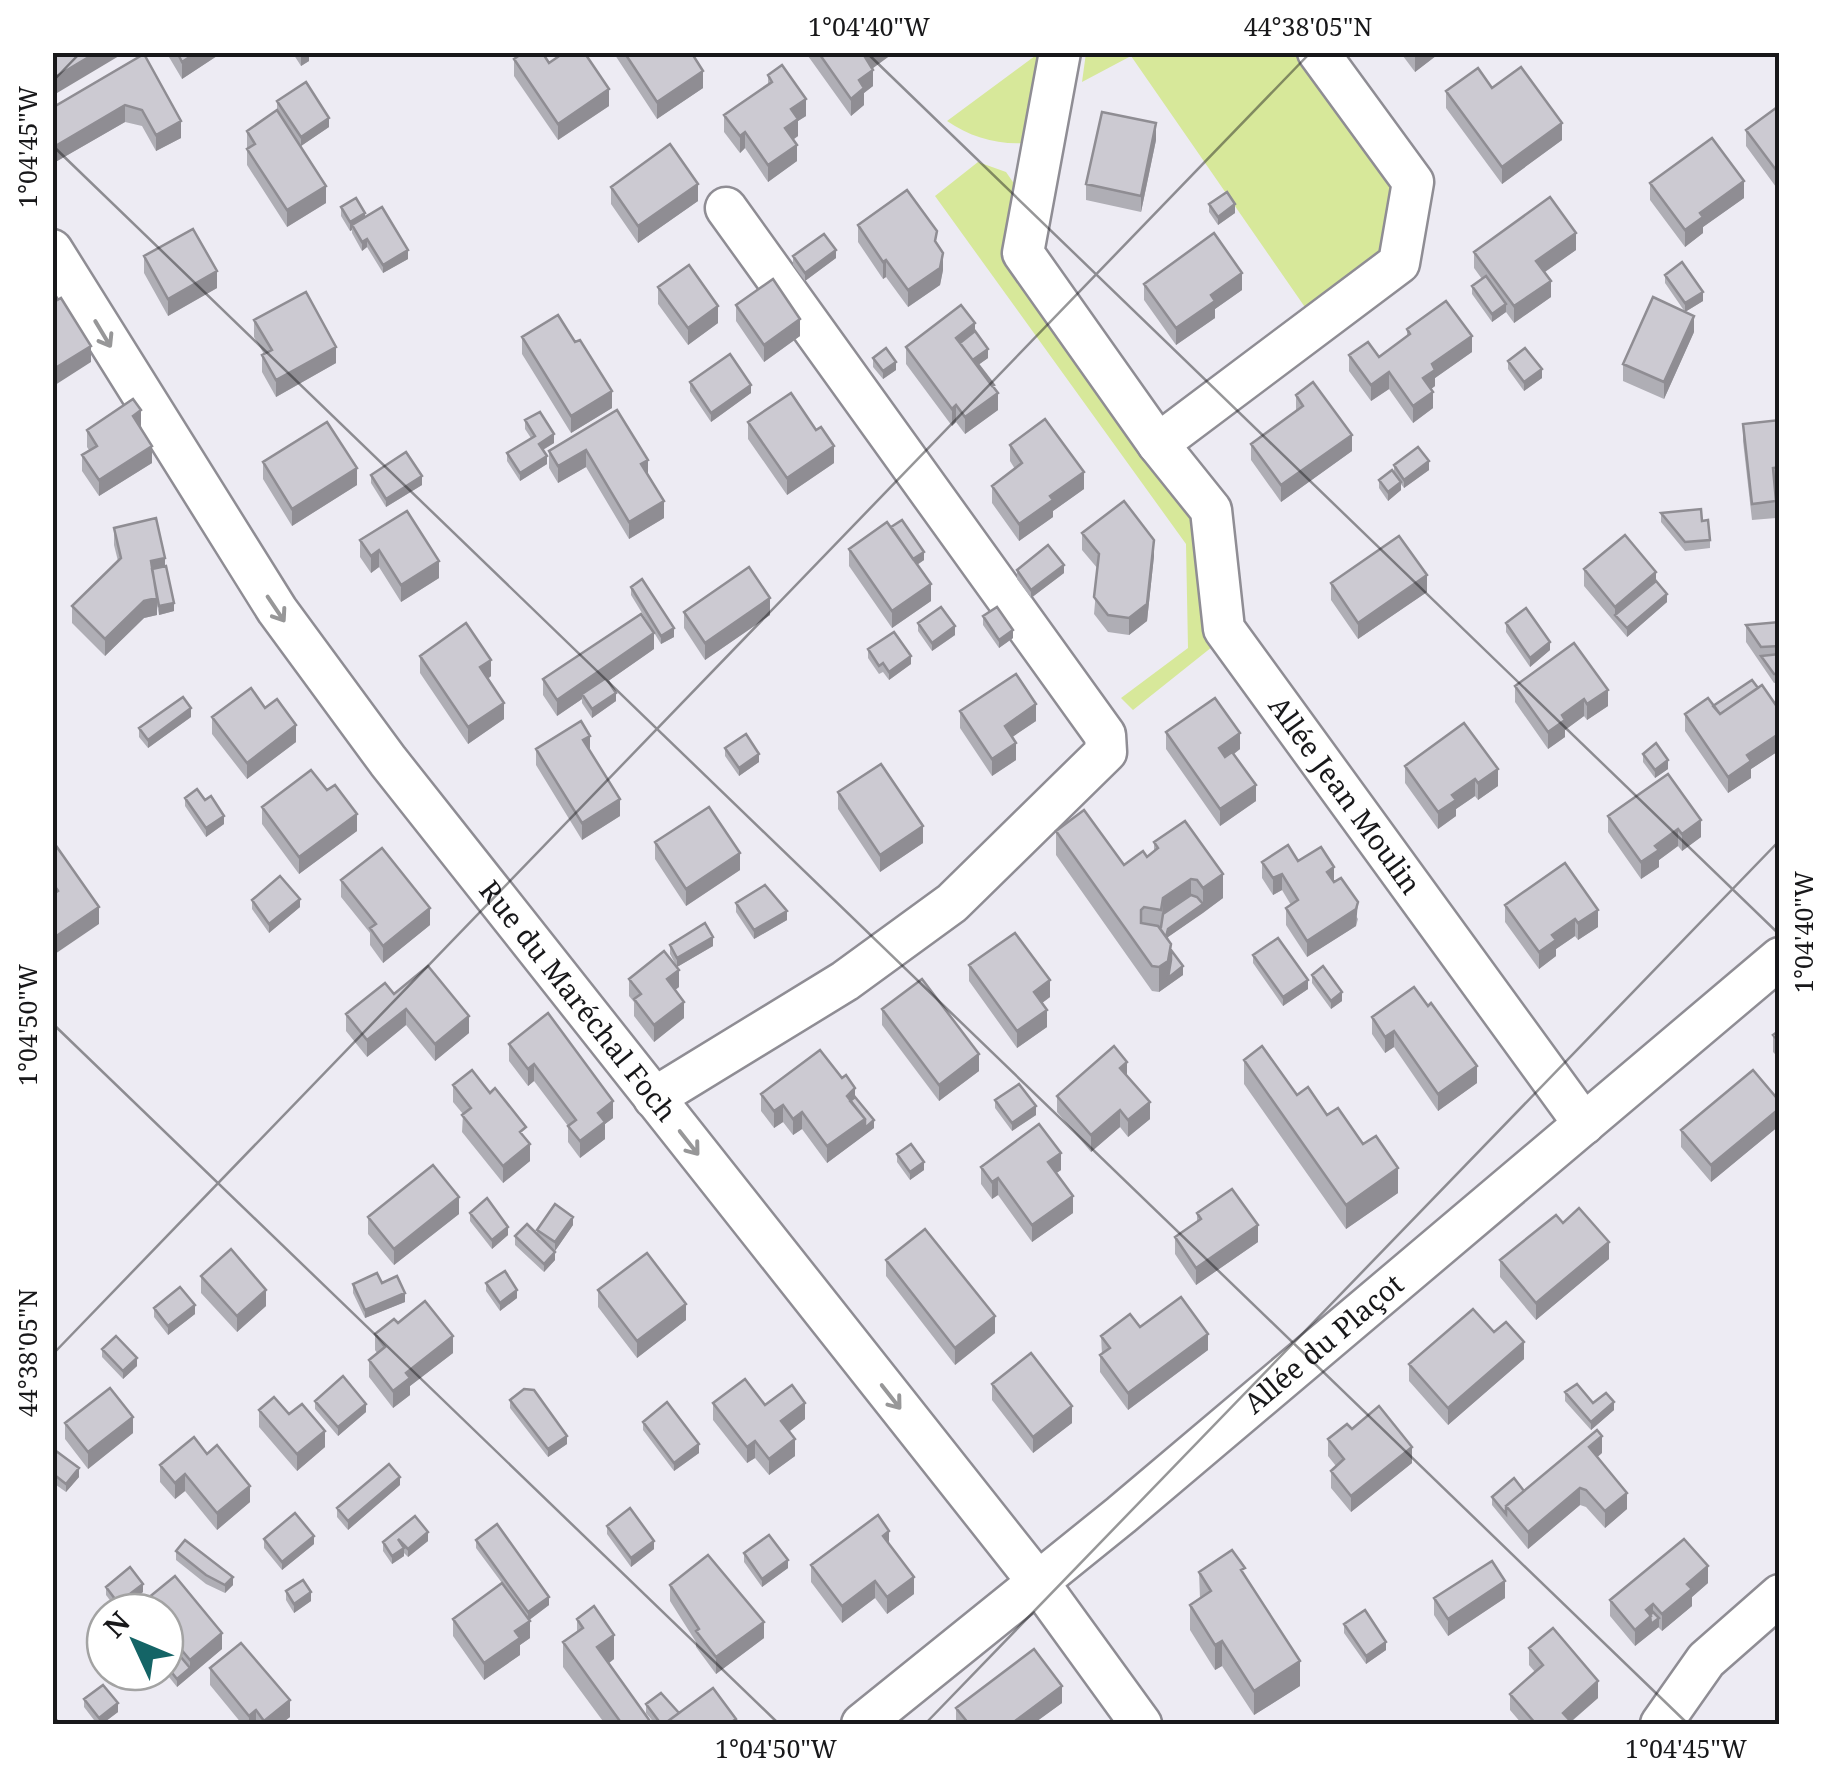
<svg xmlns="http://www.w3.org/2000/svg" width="1832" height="1777" viewBox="0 0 1832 1777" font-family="'Noto Serif',serif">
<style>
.grass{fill:#d7e89a}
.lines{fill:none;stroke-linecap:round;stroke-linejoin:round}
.minor-casing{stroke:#8f8d94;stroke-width:45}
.minor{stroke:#fff;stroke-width:40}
.wall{fill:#afaeb5}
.shaded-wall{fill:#8f8d93}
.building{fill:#cccad2;stroke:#8f8d93;stroke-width:2.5}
.oneway{stroke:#979798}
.ticks{fill:none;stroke:#18181a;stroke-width:2.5;stroke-opacity:0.45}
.labels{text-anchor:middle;stroke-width:9;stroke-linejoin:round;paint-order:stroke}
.street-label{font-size:28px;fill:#18181a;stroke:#fff}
.neatline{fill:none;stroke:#18181a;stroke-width:4}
.ticks-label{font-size:25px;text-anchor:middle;fill:#18181a}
</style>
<rect width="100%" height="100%" fill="#edebf3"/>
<path class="grass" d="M1039,53H1044L1025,143C998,145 970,137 947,121Z
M1086,53H1297L1396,187L1383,254L1309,313L1131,56L1082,82Z
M978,162L1006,172L1015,185L1009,239L1197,523L1212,647L1133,710L1121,698L1188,648L1186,544L935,196Z"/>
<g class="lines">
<defs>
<g id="minor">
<path id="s1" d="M1060,52L1023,253L1158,444L1211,510L1224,629L1584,1124"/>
<path id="s2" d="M52,250L277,610L388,761L1038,1582L1141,1724"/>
<path d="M1158,444L1399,263L1413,182L1318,52"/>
<path d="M654,1098L845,981L952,903L1106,752L1105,735L726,208"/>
<path id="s3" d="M862,1724L1121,1515L1780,958"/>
<path d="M1661,1724L1706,1660L1780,1595"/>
</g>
</defs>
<use href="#minor" class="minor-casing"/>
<use href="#minor" class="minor"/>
</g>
<path class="wall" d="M166,52H223L182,79Z
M292,52H309V61L301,66Z
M613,52H691L703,88L657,119Z
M808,52H894L872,68L873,86L864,93V105L851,116L808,56Z
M1400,52H1441L1415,72Z
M144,54L181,138L156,151L142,126L125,122L52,164Z
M514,59L549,63L609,106L558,140L514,76Z
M768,75L806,116L798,121V136L793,140L797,161L768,182L745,148L740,153L724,132V115L768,85Z
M1492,88L1562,140L1502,184L1446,108V91Z
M277,101L329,127L301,146L326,203L287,227L247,165V131L277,110Z
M1780,105L1776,187L1746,146V130Z
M1156,140L1141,212L1086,200V184Z
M1650,183L1744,198L1703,227V233L1685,247L1650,200Z
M611,187L698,201L638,243L611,204Z
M1209,204L1235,213L1218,225L1209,212Z
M341,207L365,217L408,259L383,273L367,247L362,251L352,233V230L350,231L341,216Z
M858,225L937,244L943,270L940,285L908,307L886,277L883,279L858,242Z
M1576,250L1545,272L1551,297L1514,323L1506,312L1492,322L1472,294V286L1482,279L1474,268V252Z
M144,256L217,288L168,316L144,273Z
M793,256L836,258L805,281L793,265Z
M1665,275L1703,301L1685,312L1665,283Z
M1144,284L1242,290L1215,309V318L1176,345L1144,300Z
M658,287L718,323L688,345L658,304Z
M736,305L800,336L764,362L736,321Z
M254,320L336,363L276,397L262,372V355L264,354L254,337Z
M1407,329L1472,352L1435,378V386L1431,389L1433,408L1413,423L1389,389L1371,401L1349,371V355L1379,357L1407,337Z
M975,331L988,358L978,365L994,388L998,410L965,434L956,422L952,426L906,364V347Z
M1694,332L1664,399L1623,381V364Z
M522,337L612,408L571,433L522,354Z
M873,358L896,370L883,379L873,367Z
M1508,361L1542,378L1524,391L1508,369Z
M690,382L751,393L711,422L690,391Z
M1296,395L1352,451L1281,502L1251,460V444L1296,411Z
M617,410L648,474L664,518L629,539L586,467L558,483L549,468V451Z
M525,420L554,443L543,450L547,464L520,481L507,461V453L531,438L525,429Z
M1780,420V484H1774L1776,518L1752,520L1743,441V424Z
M748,422L834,463L787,495L748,439Z
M141,426L152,463L99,496L82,471V455L89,450L87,447V430Z
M1010,445L1084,489L1053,511V517L1019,541L992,503V486L1015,469L1010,461Z
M263,462L357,485L292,526L263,479Z
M1394,465L1429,470L1404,488L1401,484V490L1388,501L1379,488V480L1394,472Z
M371,475L422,485L386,507L371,483Z
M1661,513L1702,521L1710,540V548L1685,551L1661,522Z
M114,528L165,566L174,611L159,615L157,605V615L144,618L105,656L72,623V606L118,561L114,545Z
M891,528L924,560L917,565L931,601L892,628L849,566V549Z
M1082,533L1154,556L1147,621L1129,635L1108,632L1094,614L1098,569L1082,550Z
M360,540L439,578L401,602L379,567L371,573L360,557Z
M1584,569L1656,581L1667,602L1627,637L1584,586Z
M1017,570L1064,573L1031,598L1017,579Z
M1331,583L1427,592L1358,639L1331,600Z
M631,587L674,637L661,644L631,595Z
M684,612L770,615L705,660L684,628Z
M983,616L1013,638L999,648L983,625Z
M1780,622V682L1774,683L1746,642V625Z
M918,623L955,635L932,651L918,631Z
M1506,623L1550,650L1530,667L1506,632Z
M1574,643L1608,706L1587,720L1584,716L1565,730V737L1548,749L1515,702V686Z
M654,649L608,681L616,701L592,718L582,703V699L557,716L543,695V679Z
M868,649L911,664L889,680L883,672L879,674L868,658Z
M420,656L491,676L488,679L504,719L468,744L420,673Z
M1758,688L1780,711V750L1751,769V778L1728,793L1685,731V714L1713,706Z
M265,708L296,742L247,779L212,734V717Z
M960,711L1036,721L1012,737L1016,760L992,776L960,728Z
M191,717L148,748L139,737V728Z
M1166,732L1240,749L1234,754L1256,801L1220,826L1166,749Z
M725,748L759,762L739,776L725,756Z
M536,749L590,751L620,816L582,840L536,765Z
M1643,754L1668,769L1655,778L1643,762Z
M1405,766L1498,769V786L1478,800L1475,796L1456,809V816L1438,829L1405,783Z
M1668,774L1701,837L1682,851L1678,846L1659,860V867L1641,879L1608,832V816Z
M838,792L923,843L880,872L838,809Z
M185,798L224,824L206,837L185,806Z
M262,807L357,831L299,874L262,824Z
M1056,831L1124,865L1147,857L1154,852V842L1223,898L1168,937L1171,950L1183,975L1159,992L1152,991L1056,855Z
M655,842L740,870L686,906L655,859Z
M1298,861L1334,882L1358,919L1356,926L1307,957L1286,925V908L1291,905L1282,890L1273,895L1262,878V862Z
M1565,863L1598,927L1578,940L1575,936L1556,949V956L1539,969L1505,922V905Z
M341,880L430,925L383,963L370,945V933L341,897Z
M252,900L300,907L269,933L252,909Z
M736,903L787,920L754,939L736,912Z
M670,945L713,946L677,967L670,954Z
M1253,955L1308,989L1283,1006L1253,963Z
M969,965L1050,997L1042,1003L1047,1027L1017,1048L969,981Z
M1312,975L1342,1001L1331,1009L1312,983Z
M629,979L679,987L675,990L684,1018L654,1042L634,1016V1002L629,996Z
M394,994L469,1033L435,1061L406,1025L367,1057L346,1031V1014Z
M882,1009L979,1071L939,1101L882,1025Z
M1372,1017L1477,1083L1438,1111L1394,1047L1385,1053L1372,1034Z
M1780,1030V1059L1773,1052V1035Z
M509,1044L613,1118L605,1124V1139L580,1158L568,1142V1126L534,1081L528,1086L509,1061Z
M1244,1060L1327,1115L1398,1193L1346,1229L1244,1084Z
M1127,1076L1150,1119L1128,1137L1120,1127L1091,1152L1057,1112V1096Z
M453,1085L530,1161L503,1183L462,1132L463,1114L453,1102Z
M761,1094L855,1097L874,1128L827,1163L802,1129L793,1135L783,1122L774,1128L761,1111Z
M995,1100L1036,1115L1012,1131L995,1108Z
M1780,1102V1125L1711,1182L1681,1147V1130Z
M897,1154L924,1170L910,1180L897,1162Z
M981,1167L1061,1170L1056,1173L1073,1213L1032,1242L998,1195L992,1199L981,1184Z
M470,1213L508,1235L492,1249L470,1221Z
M1197,1213L1258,1242L1196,1285L1175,1254V1237L1197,1221Z
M459,1214L394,1265L368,1234V1217Z
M1563,1223L1609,1259L1536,1320L1500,1277V1260Z
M573,1225L555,1251L552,1248L555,1260L544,1272L515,1245V1236L537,1234V1230Z
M886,1260L995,1333L955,1365L886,1276Z
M201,1276L266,1306L237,1332L201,1293Z
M382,1283L405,1302L365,1318L353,1293V1284Z
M486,1283L517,1298L500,1311L486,1291Z
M598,1290L686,1320L637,1358L598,1307Z
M154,1308L195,1314L168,1335L154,1317Z
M398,1323L453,1353L410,1386V1395L393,1408L369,1377V1360L377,1353L375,1350V1334Z
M1140,1327L1208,1350L1128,1410L1100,1372V1355L1102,1354L1101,1336Z
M1494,1332L1524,1359L1448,1425L1409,1381V1364Z
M102,1349L137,1366L123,1379L102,1357Z
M992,1384L1072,1423L1033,1453L992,1400Z
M1565,1392L1593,1403L1614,1410L1591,1430L1565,1401Z
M510,1400L567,1444L548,1457L510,1408Z
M315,1401L366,1412L338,1436L315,1409Z
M713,1403L765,1405L805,1419L789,1431L795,1456L769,1475L755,1458L747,1463L713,1420Z
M259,1410L289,1414L325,1447L297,1471L259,1427Z
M643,1422L699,1453L674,1471L643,1430Z
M65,1423L133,1433L88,1469L65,1439Z
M1352,1429L1412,1463L1351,1512L1331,1488V1471L1336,1466L1328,1456V1439Z
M52,1448L79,1477L66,1492L52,1482Z
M1602,1453L1597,1457L1627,1509L1605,1528L1586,1507L1580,1505L1528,1549L1492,1505V1497L1524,1491Z
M207,1454L250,1502L217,1530L185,1491L175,1499L160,1482V1465Z
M400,1485L348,1530L337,1517V1508Z
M607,1526L654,1549L631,1567L607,1534Z
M264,1539L314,1544L282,1570L264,1548Z
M476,1540L549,1605L529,1620L530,1638L520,1645V1655L484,1680L453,1636V1619L502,1583L476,1548Z
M428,1541L408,1557L404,1553V1556L392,1564L383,1551V1542Z
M889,1545L914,1594L887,1614L875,1598L842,1623L811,1582V1565Z
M176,1551L233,1585L225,1593L206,1584L176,1560Z
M744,1553L788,1568L762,1587L744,1562Z
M1199,1572L1245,1575L1300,1686L1254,1715L1222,1666L1215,1670L1190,1630V1605L1200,1598Z
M175,1576L222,1649L177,1687L165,1672V1612Z
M1708,1583L1692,1597V1606L1662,1631L1658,1627L1635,1646L1610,1616V1600Z
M670,1585L764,1638L716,1674L696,1647V1642L670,1601Z
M106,1587L143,1592L118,1611L106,1595Z
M286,1591L311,1601L294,1613L286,1600Z
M1434,1598H1505L1448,1636L1434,1615Z
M577,1619L614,1659L608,1664L652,1724H605L563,1667V1642L577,1632Z
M1344,1624L1386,1650L1366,1664L1344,1633Z
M1529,1648L1598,1698L1571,1722L1573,1724H1522L1510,1710V1694L1535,1672L1529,1665Z
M210,1668L290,1717L281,1724H242L210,1685Z
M84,1699L118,1712L102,1724H97L84,1707Z
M1062,1703L1033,1724H956V1708Z
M646,1704L679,1713L736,1724H655L646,1713Z"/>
<path class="shaded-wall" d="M97,52H119V56L52,96V79Z
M197,52H223L182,79V62Z
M871,52H895L865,74V57Z
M1419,52H1441L1415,72V56Z
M309,53V61L301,66V57Z
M873,70V86L864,93V105L851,116V99L859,80Z
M703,71V88L657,119V102Z
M609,89V106L558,140V124Z
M806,99V116L798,121V136L785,145V128L791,109Z
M125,105V122L52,164V148Z
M329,118V127L301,146V137Z
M181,121V138L156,151V135Z
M1156,123V140L1141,212V196Z
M1562,123V140L1502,184V167Z
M745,132V148L740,153V136Z
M797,145V161L768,182V165Z
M1780,168V184L1776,187V170Z
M1744,181V198L1703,227V233L1685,247V230L1700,213Z
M698,184V201L638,243V226Z
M326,186V203L287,227V210Z
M1235,204V213L1218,225V217Z
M365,213V222L352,225V230L350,231V222Z
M1576,233V250L1536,278V261Z
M367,239V247L362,251V242Z
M408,250V259L383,273V265Z
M836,250V258L805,281V273Z
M943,253V270L940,285L908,307V290Z
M886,260V277L883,279V262Z
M217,271V288L168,316V299Z
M1242,273V290L1215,309V318L1176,345V328L1211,295Z
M1551,281V297L1514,323V306Z
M1703,292V301L1685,312V303Z
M1506,304V312L1492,322V314Z
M718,306V323L688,345V328Z
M1694,316V332L1664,399V382Z
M800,319V336L764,362V345Z
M975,323V340L960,352L956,338Z
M1472,336V352L1435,378V386L1423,395V378L1432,364Z
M91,346V362L52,387V370Z
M336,347V363L276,397V380Z
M988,349V358L974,368V359Z
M896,362V370L883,379V371Z
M1542,369V378L1524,391V382Z
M1389,372V389L1371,401V385Z
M751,385V393L711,422V413Z
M612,391V408L571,433V416Z
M1433,392V408L1413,423V406Z
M998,393V410L965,434V417Z
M956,405V422L952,426V409Z
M141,410V426L133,433V416Z
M554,434V443L539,452V444Z
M1352,435V451L1281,502V485Z
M152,446V463L99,496V480Z
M834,446V463L787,495V478Z
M586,450V467L558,483V466Z
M547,456V464L520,481V473Z
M648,460V477L641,464Z
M1429,461V470L1404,488V480Z
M357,468V485L292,526V509Z
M1084,472V489L1053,511V517L1019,541V524L1050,496Z
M422,476V485L386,507V499Z
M1401,482V490L1388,501V492Z
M664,501V518L629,539V522Z
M1154,540V556L1147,621L1129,635V618Z
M379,550V567L371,573V556Z
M924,552V560L909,570V561Z
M165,558V575L152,578L151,561Z
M439,561V578L401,602V585Z
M1064,565V573L1031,598V590Z
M1656,572V589L1615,615V607Z
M1427,575V592L1358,639V623Z
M931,584V601L892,628V611Z
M1667,594V602L1627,637V628Z
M157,598V615L144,618L105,656V639L144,601Z
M770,598V615L705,660V643Z
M174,603V611L159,615V606Z
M955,626V635L932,651V643Z
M674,628V637L661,644V636Z
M1013,630V638L999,648V640Z
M654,633V649L584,698L582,694V699L557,716V700Z
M1550,642V650L1530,667V658Z
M911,656V664L889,680V672Z
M491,660V676L480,684V667Z
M1608,690V706L1587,720V704Z
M616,693V701L592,718V709Z
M1584,699V716L1565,730V737L1548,749V732L1562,715Z
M504,703V719L468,744V727Z
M1036,704V721L1005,742V726Z
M191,708V717L148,748V740Z
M296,725V742L247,779V763Z
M1240,733V749L1219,765V748Z
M1780,733V750L1751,769V778L1728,793V777L1747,755Z
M590,736V753L583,740Z
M1016,743V760L992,776V759Z
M759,754V762L739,776V768Z
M1668,760V769L1655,778V770Z
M1498,769V786L1478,800V783Z
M1475,779V796L1456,809V816L1438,829V812L1452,795Z
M1256,785V801L1220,826V809Z
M620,799V816L582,840V823Z
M357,814V831L299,874V857Z
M224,816V824L206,837V828Z
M1701,820V837L1682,851V834Z
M923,826V843L880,872V855Z
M1678,829V846L1659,860V867L1641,879V862L1655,846Z
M740,853V870L686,906V889Z
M1334,867V883L1327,872Z
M1223,874V898L1203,913V888Z
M1282,874V890L1273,895V878Z
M1191,879V904L1161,935L1163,898Z
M300,899V907L269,933V924Z
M1358,902L1356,926L1307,957V941Z
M1203,904V913L1168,937L1165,950L1168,929Z
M99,907V924L52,956V939Z
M430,908V925L383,963V946Z
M1598,910V927L1578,940V923Z
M787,911V920L754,939V930Z
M1575,919V936L1556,949V956L1539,969V952L1552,935Z
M713,937V946L677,967V958Z
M1171,944V969L1183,966V975L1159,992V967Z
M679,970V987L667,996V979Z
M1050,980V997L1034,1009V992Z
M1308,980V989L1283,1006V997Z
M1342,992V1001L1331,1009V1001Z
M684,1002V1018L654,1042V1025Z
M406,1009V1025L367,1057V1040Z
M1047,1010V1027L1017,1048V1031Z
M469,1016V1033L435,1061V1044Z
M1394,1031V1047L1385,1053V1037Z
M979,1054V1071L939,1101V1085Z
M1127,1062V1078L1120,1068Z
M534,1064V1081L528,1086V1069Z
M1477,1066V1083L1438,1111V1094Z
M855,1088V1105L847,1096Z
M613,1101V1118L605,1124V1139L580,1158V1141L598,1113Z
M1150,1102V1119L1128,1137V1120Z
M783,1105V1122L774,1128V1111Z
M1036,1106V1115L1012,1131V1123Z
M1780,1108V1125L1711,1182V1165Z
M1120,1110V1127L1091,1152V1135Z
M802,1112V1129L793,1135V1119Z
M865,1119L874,1120V1128L827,1163V1146Z
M530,1144V1161L503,1183V1166Z
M1061,1153V1170L1048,1179V1162Z
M924,1162V1170L910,1180V1172Z
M1398,1168V1193L1346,1229V1205Z
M998,1178V1195L992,1199V1182Z
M1073,1196V1213L1032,1242V1225Z
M459,1197V1214L394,1265V1249Z
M573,1217V1225L555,1251V1242Z
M1258,1225V1242L1196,1285V1268Z
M508,1227V1235L492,1249V1240Z
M1609,1242V1259L1536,1320V1303Z
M555,1252V1260L544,1272V1264Z
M266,1290V1306L237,1332V1316Z
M517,1290V1298L500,1311V1303Z
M405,1293V1302L365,1318V1310Z
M686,1304V1320L637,1358V1341Z
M195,1305V1314L168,1335V1326Z
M995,1316V1333L955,1365V1348Z
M1208,1334V1350L1128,1410V1393Z
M453,1336V1353L410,1386V1395L393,1408V1391L406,1373Z
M1524,1342V1359L1448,1425V1408Z
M137,1358V1366L123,1379V1371Z
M1614,1402V1410L1591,1430V1422Z
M805,1403V1419L781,1438V1421Z
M366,1404V1412L338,1436V1427Z
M1072,1406V1423L1033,1453V1437Z
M133,1417V1433L88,1469V1452Z
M325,1431V1447L297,1471V1454Z
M567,1436V1444L548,1457V1449Z
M1602,1436V1453L1589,1464V1447Z
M795,1439V1456L769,1475V1459Z
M755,1441V1458L747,1463V1447Z
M699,1444V1453L674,1471V1463Z
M1412,1447V1463L1351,1512V1496Z
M79,1468V1477L66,1492V1484Z
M185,1474V1491L175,1499V1483Z
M400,1477V1485L348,1530V1521Z
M250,1486V1502L217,1530V1513Z
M1580,1488V1505L1528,1549V1532Z
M1627,1493V1509L1605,1528V1511Z
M889,1531V1548L883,1536Z
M428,1532V1541L408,1557V1549Z
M314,1536V1544L282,1570V1562Z
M654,1541V1549L631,1567V1558Z
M404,1548V1556L392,1564V1556Z
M788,1560V1568L762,1587V1579Z
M1708,1566V1583L1692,1597V1606L1662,1631V1614L1687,1584Z
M233,1577V1585L225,1593V1585Z
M914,1577V1594L887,1614V1597Z
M875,1581V1598L842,1623V1606Z
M1505,1581V1598L1448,1636V1619Z
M143,1584V1592L118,1611V1603Z
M311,1592V1601L294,1613V1604Z
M549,1597V1605L528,1621V1612Z
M1653,1604V1621L1659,1618V1627L1635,1646V1630L1646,1610Z
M530,1621V1638L520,1645V1655L484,1680V1663L515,1631Z
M764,1622V1638L716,1674V1657Z
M222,1633V1649L177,1687V1679L190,1668V1660Z
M614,1635V1659L597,1672V1647Z
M1222,1641V1666L1215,1670V1645Z
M1386,1642V1650L1366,1664V1656Z
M1300,1661V1686L1254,1715V1691Z
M1598,1681V1698L1568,1724L1563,1713Z
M1062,1686V1703L1033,1724H1011Z
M290,1700V1717L281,1724H264V1721Z
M118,1703V1712L102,1724H99V1718Z
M256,1710V1724H249V1716Z"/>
<path class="building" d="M52,52H97L52,79Z
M177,52H197L182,62Z
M524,52H542L549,63L565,52H584L609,89L558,124L514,59Z
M624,52H691L703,71L657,102Z
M818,52H871L865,57L873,70L859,80L864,88L851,99Z
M144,54L181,121L156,135L142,110L125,105L52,148V108Z
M782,65L806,99L791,109L798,119L785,128L797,145L768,165L745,132L740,136L724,115L772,82L768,75Z
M1521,67L1562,123L1502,167L1446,91L1478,68L1492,88Z
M306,82L329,118L301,137L277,101Z
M1780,105V168L1776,170L1746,130Z
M277,110L326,186L287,210L247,149L255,144L247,131Z
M1102,112L1156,123L1141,196L1086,184Z
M1712,138L1744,181L1700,213L1703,217L1685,230L1650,183Z
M670,144L698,184L638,226L611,187Z
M907,190L937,231L935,241L943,253L940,268L908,290L886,260L883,262L858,225Z
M1227,192L1235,204L1218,217L1209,204Z
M1550,197L1576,233L1536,261L1551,281L1514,306L1474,252Z
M356,198L365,213L350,222L341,207Z
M382,207L408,250L383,265L367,239L362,242L352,225Z
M193,229L217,271L168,299L144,256Z
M1214,233L1242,273L1211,295L1215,301L1176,328L1144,284Z
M824,234L836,250L805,273L793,256Z
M1682,262L1703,292L1685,303L1665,275Z
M689,265L718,306L688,328L658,287Z
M1486,276L1506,304L1492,314L1472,286Z
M773,279L800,319L764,345L736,305Z
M306,292L336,347L276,380L262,355L272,350L254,320Z
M1653,297L1694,316L1664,382L1623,364Z
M61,298L91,346L52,370V303Z
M1446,301L1472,336L1432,364L1435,370L1423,378L1433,392L1413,406L1389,372L1371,385L1349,355L1368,342L1379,357L1410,334L1407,329Z
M961,305L975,323L956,338L998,393L965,417L956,405L952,409L906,347Z
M558,315L575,342L580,340L612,391L571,416L522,337Z
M975,331L988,349L974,359L994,385L992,386L960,343Z
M886,348L896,362L883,371L873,358Z
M1525,348L1542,369L1524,382L1508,361Z
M730,354L751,385L711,413L690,382Z
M1313,382L1352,435L1281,485L1251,444L1303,406L1296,395Z
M791,393L816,430L821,427L834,446L787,478L748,422Z
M133,399L141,410L133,416L152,446L99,480L82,455L97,446L87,430Z
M617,410L648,460L641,464L664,501L629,522L586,450L558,466L549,451Z
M540,412L554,434L539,444L547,456L520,473L507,453L535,436L525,420Z
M1045,419L1084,472L1050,496L1053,500L1019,524L992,486L1022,463L1010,445Z
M1780,420V467L1773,468L1776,501L1752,504L1743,424Z
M327,422L357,468L292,509L263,462Z
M1418,447L1429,461L1404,480L1394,465Z
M406,452L422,476L386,499L371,475Z
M1392,470L1401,482L1388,492L1379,480Z
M1124,501L1154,540L1147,604L1129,618L1108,615L1094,597L1099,554L1082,533Z
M1701,509L1702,521L1708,520L1710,540L1685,542L1661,513Z
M407,511L439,561L401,585L379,550L371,556L360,540Z
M156,518L165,558L151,561L157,598L144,601L105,639L72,606L121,558L114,528Z
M902,520L924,552L913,559L891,527Z
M887,522L931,584L892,611L849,549Z
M1625,535L1656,572L1615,607L1584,569Z
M1399,536L1427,575L1358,623L1331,583Z
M1048,545L1064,565L1031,590L1017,570Z
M166,566L174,603L159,606L152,569Z
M749,567L770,598L705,643L684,612Z
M642,579L674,628L661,636L631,587Z
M1656,581L1667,594L1627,628L1615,615Z
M941,607L955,626L932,643L918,623Z
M997,607L1013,630L999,640L983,616Z
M1526,608L1550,642L1530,658L1506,623Z
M641,614L654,633L557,700L543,679Z
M1780,622V646L1761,647L1746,625Z
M466,623L491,660L480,667L504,703L468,727L420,656Z
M894,632L911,656L889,672L883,663L879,666L868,649Z
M1574,643L1608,690L1587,704L1584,699L1562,715L1565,720L1548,732L1515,686Z
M1780,654V674H1774L1761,656Z
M1016,674L1036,704L1005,726L1016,743L992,759L960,711Z
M606,678L616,693L592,709L582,694Z
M1752,680L1758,688L1720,714L1713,706Z
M1762,685L1780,711V733L1747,755L1751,761L1728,777L1685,714L1708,698L1720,714Z
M251,688L265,708L277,699L296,725L247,763L212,717Z
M183,697L191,708L148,740L139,728Z
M1215,698L1240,733L1219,748L1225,757L1232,752L1256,785L1220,809L1166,732Z
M581,721L590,736L583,740L620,799L582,823L536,749Z
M1464,723L1498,769L1478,783L1475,779L1452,795L1456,800L1438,812L1405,766Z
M746,734L759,754L739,768L725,748Z
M1656,743L1668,760L1655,770L1643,754Z
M881,764L923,826L880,855L838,792Z
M311,770L327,790L335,785L357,814L299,857L262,807Z
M1668,774L1701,820L1682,834L1678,829L1655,846L1659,850L1641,862L1608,816Z
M197,789L205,800L211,796L224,816L206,828L185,798Z
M709,807L740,853L686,889L655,842Z
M1084,810L1124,865L1143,851L1147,857L1158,848L1154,842L1185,821L1223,874L1203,888L1197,880L1191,879L1163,898L1161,910L1144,907L1141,910V923L1158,926L1171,944L1168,961L1159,967L1152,966L1056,831Z
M52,840L99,907L52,939V895L58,891L52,882Z
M1288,845L1298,861L1321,847L1334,867L1327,872L1334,882L1341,878L1358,902L1356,909L1307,941L1286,908L1298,900L1282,874L1273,878L1262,862Z
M382,848L430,908L383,946L370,928L376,924L341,880Z
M1565,863L1598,910L1578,923L1575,919L1552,935L1556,940L1539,952L1505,905Z
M280,876L300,899L269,924L252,900Z
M765,885L787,911L754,930L736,903Z
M1191,895L1197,897L1203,904L1168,929L1166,937L1159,927H1161L1163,914Z
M705,923L713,937L677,958L670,945Z
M1015,933L1050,980L1034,992L1047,1010L1017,1031L969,965Z
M1278,938L1308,980L1283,997L1253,955Z
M1171,950L1183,966L1168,978L1171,960Z
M664,951L679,970L667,979L684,1002L654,1025L634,999L641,994L629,979Z
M428,966L469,1016L435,1044L406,1009L367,1040L346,1014L385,983L394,994Z
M1323,966L1342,992L1331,1001L1312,975Z
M922,979L979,1054L939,1085L882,1009Z
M1414,987L1428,1006L1431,1003L1477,1066L1438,1094L1394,1031L1385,1037L1372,1017Z
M548,1013L613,1101L598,1113L605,1122L580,1141L568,1126L576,1120L534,1064L528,1069L509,1044Z
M1780,1030V1043L1773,1035Z
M1114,1046L1127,1062L1120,1068L1150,1102L1128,1120L1120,1110L1091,1135L1057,1096Z
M1262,1046L1297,1095L1308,1087L1327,1115L1338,1108L1363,1144L1376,1136L1398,1168L1346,1205L1244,1060Z
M820,1050L842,1078L846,1075L855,1088L847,1096L865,1119L827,1146L802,1112L793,1119L783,1105L774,1111L761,1094Z
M472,1070L490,1093L495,1088L526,1127L520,1132L530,1144L503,1166L462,1115L471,1108L453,1085Z
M1753,1070L1780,1102V1108L1711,1165L1681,1130Z
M1019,1084L1036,1106L1012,1123L995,1100Z
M855,1097L874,1120L865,1128V1119L850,1101Z
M1039,1124L1061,1153L1048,1162L1073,1196L1032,1225L998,1178L992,1182L981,1167Z
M911,1144L924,1162L910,1172L897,1154Z
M433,1165L459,1197L394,1249L368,1217Z
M1232,1189L1258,1225L1196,1268L1175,1237L1201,1219L1197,1213Z
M487,1198L508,1227L492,1240L470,1213Z
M555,1204L573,1217L555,1242L537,1230Z
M1579,1208L1609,1242L1536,1303L1500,1260L1556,1215L1563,1223Z
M527,1224L555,1252L544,1264L515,1236Z
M925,1229L995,1316L955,1348L886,1260Z
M231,1249L266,1290L237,1316L201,1276Z
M647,1253L686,1304L637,1341L598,1290Z
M505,1271L517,1290L500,1303L486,1283Z
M377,1273L382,1283L397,1276L405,1293L365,1310L353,1284Z
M180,1287L195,1305L168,1326L154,1308Z
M1181,1297L1208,1334L1128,1393L1100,1355L1110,1348L1101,1336L1130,1314L1140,1327Z
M425,1301L453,1336L406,1373L410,1378L393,1391L369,1360L385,1347L375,1334L394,1319L398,1323Z
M1473,1309L1494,1332L1506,1322L1524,1342L1448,1408L1409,1364Z
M116,1336L137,1358L123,1371L102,1349Z
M1031,1353L1072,1406L1033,1437L992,1384Z
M343,1376L366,1404L338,1427L315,1401Z
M745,1379L765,1405L792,1385L805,1403L781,1421L795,1439L769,1459L755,1441L747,1447L713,1403Z
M1577,1384L1593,1403L1606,1393L1614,1402L1591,1422L1565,1392Z
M110,1388L133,1417L88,1452L65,1423Z
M524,1389L534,1390L567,1436L548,1449L510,1400Z
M274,1397L289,1414L302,1404L325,1431L297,1454L259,1410Z
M667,1402L699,1444L674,1463L643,1422Z
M1379,1406L1412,1447L1351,1496L1331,1471L1344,1459L1328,1439L1347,1424L1352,1429Z
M1597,1430L1602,1436L1589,1447L1627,1493L1605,1511L1586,1490L1580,1488L1528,1532L1506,1506Z
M194,1437L207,1454L217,1445L250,1486L217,1513L185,1474L175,1483L160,1465Z
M52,1448L79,1468L66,1484L52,1473Z
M389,1464L400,1477L348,1521L337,1508Z
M1514,1478L1524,1491L1506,1506V1514L1492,1497Z
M630,1508L654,1541L631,1558L607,1526Z
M295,1513L314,1536L282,1562L264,1539Z
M878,1515L889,1531L883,1536L914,1577L887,1597L875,1581L842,1606L811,1565Z
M415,1516L428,1532L408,1549L398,1539L404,1548L392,1556L383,1542Z
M497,1524L549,1597L528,1612L476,1540Z
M769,1535L788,1560L762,1579L744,1553Z
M1684,1539L1708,1566L1687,1584L1692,1589L1662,1614L1653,1604L1646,1610L1651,1616L1635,1630L1610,1600Z
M185,1540L233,1577L225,1585L206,1575L176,1551Z
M1232,1550L1245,1568L1241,1570L1300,1661L1254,1691L1222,1641L1215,1645L1190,1605L1211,1591L1199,1572Z
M708,1555L764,1622L716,1657L696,1631L699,1629L670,1585Z
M1492,1561L1505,1581L1448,1619L1434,1598Z
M130,1567L143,1584L118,1603L106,1587Z
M175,1576L222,1633L190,1660L165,1630V1612H131Z
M303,1580L311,1592L294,1604L286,1591Z
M502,1583L530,1621L515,1631L520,1638L484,1663L453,1619Z
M594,1606L614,1635L597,1647L652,1724H622L563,1642L583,1628L577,1619Z
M1365,1610L1386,1642L1366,1656L1344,1624Z
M1653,1612L1659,1618L1651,1624L1650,1615Z
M1553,1628L1598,1681L1563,1713L1573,1724H1536L1510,1694L1543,1665L1529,1648Z
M165,1638L190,1668L177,1679L165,1664Z
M241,1643L290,1700L264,1721L256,1710L249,1716L210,1668Z
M1034,1649L1062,1686L1011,1724H969L956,1708Z
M103,1685L118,1703L99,1718L84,1699Z
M713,1688L736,1719L729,1724H664Z
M661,1693L679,1713L664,1724H661L646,1704Z
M52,1715L60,1724H52Z"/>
<defs><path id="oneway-shaft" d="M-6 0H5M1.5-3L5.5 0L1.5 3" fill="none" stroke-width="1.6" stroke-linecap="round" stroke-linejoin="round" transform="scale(2.5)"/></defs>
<g class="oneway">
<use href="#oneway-shaft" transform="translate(103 334) rotate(59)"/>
<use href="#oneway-shaft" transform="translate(276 609) rotate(56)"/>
<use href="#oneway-shaft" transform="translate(689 1143) rotate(52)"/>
<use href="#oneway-shaft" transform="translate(891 1397) rotate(52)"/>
</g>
<path class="ticks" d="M866,52L1780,935M1775,52L1780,57M52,82L81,52M52,145L1688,1724M52,1023L779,1724M52,1355L1311,52M925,1724L1780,840"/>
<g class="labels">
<g class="street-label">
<text dy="10" stroke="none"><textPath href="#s1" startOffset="848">Allée Jean Moulin</textPath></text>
<text dy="10" stroke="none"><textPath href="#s2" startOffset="918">Rue du Maréchal Foch</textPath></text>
<text dy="10" stroke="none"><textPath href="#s3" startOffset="598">Allée du Plaçot</textPath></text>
</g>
</g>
<rect width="1832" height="1777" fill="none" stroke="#ffffff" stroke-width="110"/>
<g transform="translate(135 1642) rotate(314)"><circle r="48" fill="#ffffff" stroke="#a3a3a3" stroke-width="2.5"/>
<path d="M0-8L18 38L0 25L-18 38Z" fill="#146466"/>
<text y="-15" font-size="28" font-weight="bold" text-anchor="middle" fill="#18181a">N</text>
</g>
<rect x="55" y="55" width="1722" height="1667" class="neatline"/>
<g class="ticks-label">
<text x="869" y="36">1°04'40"W</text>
<text x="1308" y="36">44°38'05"N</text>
<text transform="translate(28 147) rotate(-90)" y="9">1°04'45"W</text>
<text transform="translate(1804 932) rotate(-90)" y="9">1°04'40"W</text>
<text transform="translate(28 1025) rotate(-90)" y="9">1°04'50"W</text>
<text transform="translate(28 1353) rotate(-90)" y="9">44°38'05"N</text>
<text x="776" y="1758">1°04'50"W</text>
<text x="1686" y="1758">1°04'45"W</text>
</g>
</svg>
